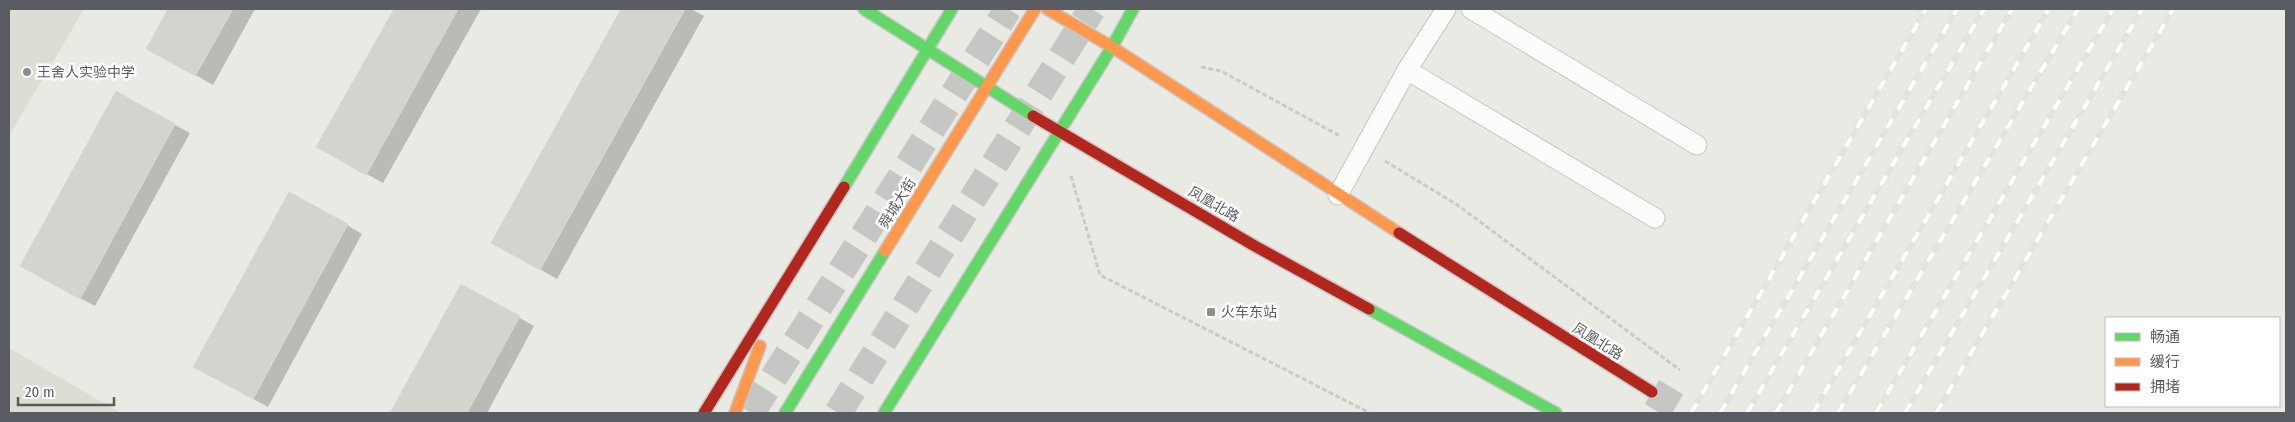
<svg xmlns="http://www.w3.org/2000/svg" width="2295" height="422" viewBox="0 0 2295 422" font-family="'Fira Sans Condensed','Noto Sans SC',sans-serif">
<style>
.education{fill:#ddddd3}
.shadow{fill:#0003}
.building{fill:#d4d3cf;stroke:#dad9d3}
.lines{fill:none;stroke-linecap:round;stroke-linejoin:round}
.secondary-tunnel{stroke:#c6c7c4;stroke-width:28;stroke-dasharray:28 14;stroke-linecap:butt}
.primary-tunnel{stroke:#c6c7c4;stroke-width:28;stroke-dasharray:28 14;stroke-linecap:butt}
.lane-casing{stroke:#c6c6c6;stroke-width:21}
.fast-casing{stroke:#c6c7c6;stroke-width:14}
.slow-casing{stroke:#c6c7c6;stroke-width:14}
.jam-casing{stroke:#c6c7c6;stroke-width:14}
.path{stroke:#c6ccca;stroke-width:3;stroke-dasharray:5 2.5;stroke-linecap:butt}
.lane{stroke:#fcfcfb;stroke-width:19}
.fast{stroke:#63d668;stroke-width:11}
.slow{stroke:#ff974d;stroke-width:11}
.jam{stroke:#b3261e;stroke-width:11}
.rail-casing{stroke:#e2e3e2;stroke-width:5.5}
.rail{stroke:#fff;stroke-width:4;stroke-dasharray:11;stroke-linecap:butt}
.poi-dot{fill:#8c8e90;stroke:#fff;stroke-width:2}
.labels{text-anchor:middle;stroke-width:5;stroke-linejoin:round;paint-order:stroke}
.poi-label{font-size:14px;fill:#595d63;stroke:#fff;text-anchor:start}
.street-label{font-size:14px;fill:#595d63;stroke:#fff}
</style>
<rect width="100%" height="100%" fill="#eaeae4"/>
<path class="education" d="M9,9H84L9,136Z
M9,348L121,413H9Z"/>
<path class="shadow" d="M170,9H255L213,85L148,48Z
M395,9H481L383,183L318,147Z
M622,9H691L704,16L557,279L492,242Z
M175,125L190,133L95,306L37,275Z
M347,225L362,234L268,407L210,375Z
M461,285L534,326L487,413H391Z"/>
<path class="building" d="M168,9H233L195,76L146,49Z
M394,9H458L366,175L316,147Z
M621,9H685L540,270L491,243Z
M116,91L175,124L80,299L20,266Z
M289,192L348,224L253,399L193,367Z
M461,284L520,316L467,413H390Z"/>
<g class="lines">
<path class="secondary-tunnel" d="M751,413L1008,9
M838,413L1092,9"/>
<path class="primary-tunnel" d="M1652,392L1687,413"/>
<defs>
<path id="lane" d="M1471,9L1697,145
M1407,70L1655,218
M1338,195L1407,70L1446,9"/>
<path id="fast" d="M864,9L1033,116
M844,187L952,9
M1369,309L1556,413
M785,413L885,251
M884,413L1112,47L1133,9"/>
<path id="slow" d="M1047,9L1112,47L1399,233
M885,251L1035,9
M735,413L760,346"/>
<path id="jam" d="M1033,116L1253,245L1369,309
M1399,233L1652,392
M704,413L844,187"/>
</defs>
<use href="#lane" class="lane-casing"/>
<use href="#fast" class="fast-casing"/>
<use href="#slow" class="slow-casing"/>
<use href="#jam" class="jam-casing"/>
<path class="path" d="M1201,67L1221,71L1340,136
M1385,161L1456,204L1680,370
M1071,176L1100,275L1370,413"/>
<use href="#lane" class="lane"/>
<use href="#fast" class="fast"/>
<use href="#slow" class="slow"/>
<use href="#jam" class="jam"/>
<defs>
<path id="rail" d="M1691,413L1926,9
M1720,413L1957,9
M1747,413L1984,9
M1776,413L2012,9
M1813,413L2049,9
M1838,413L2078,9
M1876,413L2113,9
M1905,413L2142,9
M1936,413L2173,9"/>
</defs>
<use href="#rail" class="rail-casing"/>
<use href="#rail" class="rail"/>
</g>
<g class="poi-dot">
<circle cx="27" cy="72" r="5"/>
<rect x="1206" y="307" width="10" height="10" rx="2.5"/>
</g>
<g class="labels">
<g class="poi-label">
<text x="37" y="77">王舍人实验中学</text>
<text x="1221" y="317">火车东站</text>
</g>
<g class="street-label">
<text transform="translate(897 203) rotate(-58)" y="5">舜城大街</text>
<text transform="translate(1214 204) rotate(30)" y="5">凤凰北路</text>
<text transform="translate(1598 341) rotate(32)" y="5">凤凰北路</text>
</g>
</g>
<rect width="2295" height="422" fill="none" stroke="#595d63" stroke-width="20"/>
<rect x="2105" y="317" width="175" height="90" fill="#ffffff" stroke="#bdbec1"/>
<rect x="2115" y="333" width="25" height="8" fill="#63d668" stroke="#bdbec1"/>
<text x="2150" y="342" font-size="15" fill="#595d63">畅通</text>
<rect x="2115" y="358" width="25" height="8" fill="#ff974d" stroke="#bdbec1"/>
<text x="2150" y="367" font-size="15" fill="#595d63">缓行</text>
<rect x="2115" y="383" width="25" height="8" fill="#b3261e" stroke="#bdbec1"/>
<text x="2150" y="392" font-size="15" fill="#595d63">拥堵</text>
<path d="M18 397v8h96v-8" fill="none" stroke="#595d63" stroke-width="2.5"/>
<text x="25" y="397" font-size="15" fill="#595d63" stroke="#ffffff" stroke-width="4" paint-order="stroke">20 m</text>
</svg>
